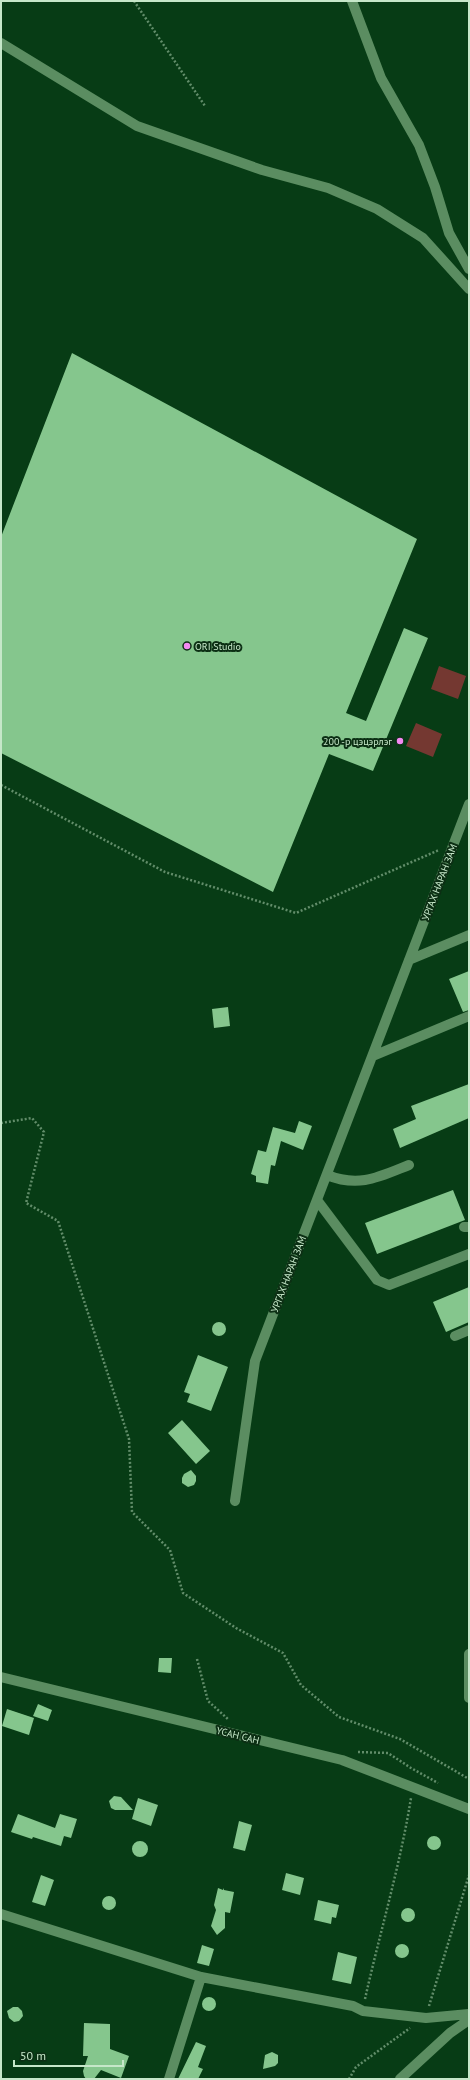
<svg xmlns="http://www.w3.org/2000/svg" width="470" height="2080" viewBox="0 0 470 2080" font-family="'PT Sans',sans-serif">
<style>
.green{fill:#743831}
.building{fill:#85c68d}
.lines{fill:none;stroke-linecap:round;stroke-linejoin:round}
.path{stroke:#628d6a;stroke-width:2.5;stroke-dasharray:2 2;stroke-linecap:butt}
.minor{stroke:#5b8d61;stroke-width:10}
.poi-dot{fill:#f38af1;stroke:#0c2f14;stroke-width:1.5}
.labels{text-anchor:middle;stroke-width:4;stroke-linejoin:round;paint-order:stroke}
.poi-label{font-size:10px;fill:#c6e7c9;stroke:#0c2f14;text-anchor:start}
.street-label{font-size:10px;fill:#c6e7c9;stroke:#0c2f14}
</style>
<rect width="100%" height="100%" fill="#073c15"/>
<path class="green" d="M439,666L466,676L458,699L431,689Z
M416,723L442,734L433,757L406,746Z"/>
<path class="building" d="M72,353L417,539L346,713L366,721L404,628L428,638L373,771L329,754L273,892L1,753V537Z
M469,971V1010L463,1012L449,979Z
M228,1007L230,1026L214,1028L212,1009Z
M469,1084V1118L400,1148L393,1129L416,1119L411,1106Z
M299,1121L312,1126L303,1150L281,1141L275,1166L271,1165L268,1184L256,1182V1176L251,1174L258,1150L266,1152L273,1127L295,1133Z
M453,1190L465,1220L377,1254L365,1223Z
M469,1287V1322L446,1332L433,1302Z
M212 1329a7 7 0 1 1 14 0a7 7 0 1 1-14 0Z
M198,1355L228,1367L211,1411L187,1402L190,1394L184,1392Z
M182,1420L210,1451L196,1464L168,1433Z
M191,1470L196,1476V1481L194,1485L188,1487L182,1483V1478L184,1474Z
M159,1658H172L171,1673L158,1672Z
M38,1704L52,1710L48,1721L33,1716Z
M7,1709L34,1718L29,1735L2,1726Z
M114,1796L121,1797L133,1810H115L111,1808L109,1801Z
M138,1798L158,1805L151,1826L132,1819Z
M18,1814L55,1828L60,1814L77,1819L71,1838L64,1836L61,1846L33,1837L32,1839L11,1832Z
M239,1821L252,1825L245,1851L233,1848Z
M427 1843a7 7 0 1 1 14 0a7 7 0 1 1-14 0Z
M132 1849a8 8 0 1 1 16 0a8 8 0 1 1-16 0Z
M286,1873L304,1878L300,1895L282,1890Z
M41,1875L54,1880L45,1906L32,1902Z
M218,1888L223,1890L224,1888V1890L234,1892L230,1913L225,1912V1928L217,1935L211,1926L216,1910L214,1905Z
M102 1903a7 7 0 1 1 14 0a7 7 0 1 1-14 0Z
M318,1900L339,1905L336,1918L332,1917L331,1924L314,1920Z
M401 1915a7 7 0 1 1 14 0a7 7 0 1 1-14 0Z
M395 1951a7 7 0 1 1 14 0a7 7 0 1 1-14 0Z
M202,1945L214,1949L209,1966L197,1963Z
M338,1952L357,1957L351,1984L332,1980Z
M202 2004a7 7 0 1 1 14 0a7 7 0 1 1-14 0Z
M13,2007H18L22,2011L23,2016L19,2021L14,2022L9,2018L7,2011Z
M84,2023L110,2024V2049L129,2056L121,2078L101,2070L94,2079H86L84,2076L83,2071L88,2056H83Z
M196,2042L206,2046L198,2067L203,2069L198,2079H178Z
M272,2052L278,2055V2063L275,2066L263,2069L265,2055Z"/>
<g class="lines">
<path class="path" d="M134,1L205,106
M1,785L165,872L296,913L439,850
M1,1123L32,1118L44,1132L26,1203L58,1221L129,1439L132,1512L170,1550L183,1593L236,1628L283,1653L301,1685L339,1717L400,1739L469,1779
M197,1659L208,1701L229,1720
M358,1752L388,1753L411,1768L438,1783
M365,1999C380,1932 400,1866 411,1798
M429,2006L469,1875
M349,2079L356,2067L410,2028"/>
<path class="minor" d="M352,1L381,78L419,145L435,187L449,233L469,269
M1,43L137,126L262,170L328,188L377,209L423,238L469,289
M409,960L469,935
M373,1056L469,1016
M327,1175C359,1188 379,1177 409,1165
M317,1200L377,1280L389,1285L469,1254
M464,1227H469
M455,1336L469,1330
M235,1501L255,1361L469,804
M469,1654V1698
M1,1677L342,1760L469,1809
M1,1914L201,1977L353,2006L363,2011L426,2018L469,2014
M169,2079L201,1977
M400,2079L450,2033L469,2020"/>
</g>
<g class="poi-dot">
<circle cx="187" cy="646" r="4"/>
<circle cx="400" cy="741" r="4"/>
</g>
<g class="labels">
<g class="poi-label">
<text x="195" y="650">ORI Studio</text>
<text x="392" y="745" text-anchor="end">200 -р цэцэрлэг</text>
</g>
<g class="street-label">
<text transform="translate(439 882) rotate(-69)" y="4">УРГАХ НАРАН ЗАМ</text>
<text transform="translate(288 1274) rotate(-69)" y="4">УРГАХ НАРАН ЗАМ</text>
<text transform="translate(238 1735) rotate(14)" y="4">ҮСАН САН</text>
</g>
</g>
<rect width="470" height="2080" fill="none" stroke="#c6e7c9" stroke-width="4"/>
<path d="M14 2060v6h109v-6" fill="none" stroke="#c6e7c9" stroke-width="2"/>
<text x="20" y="2060" font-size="12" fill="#c6e7c9" stroke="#0c2f14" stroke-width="3" paint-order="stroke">50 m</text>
</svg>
